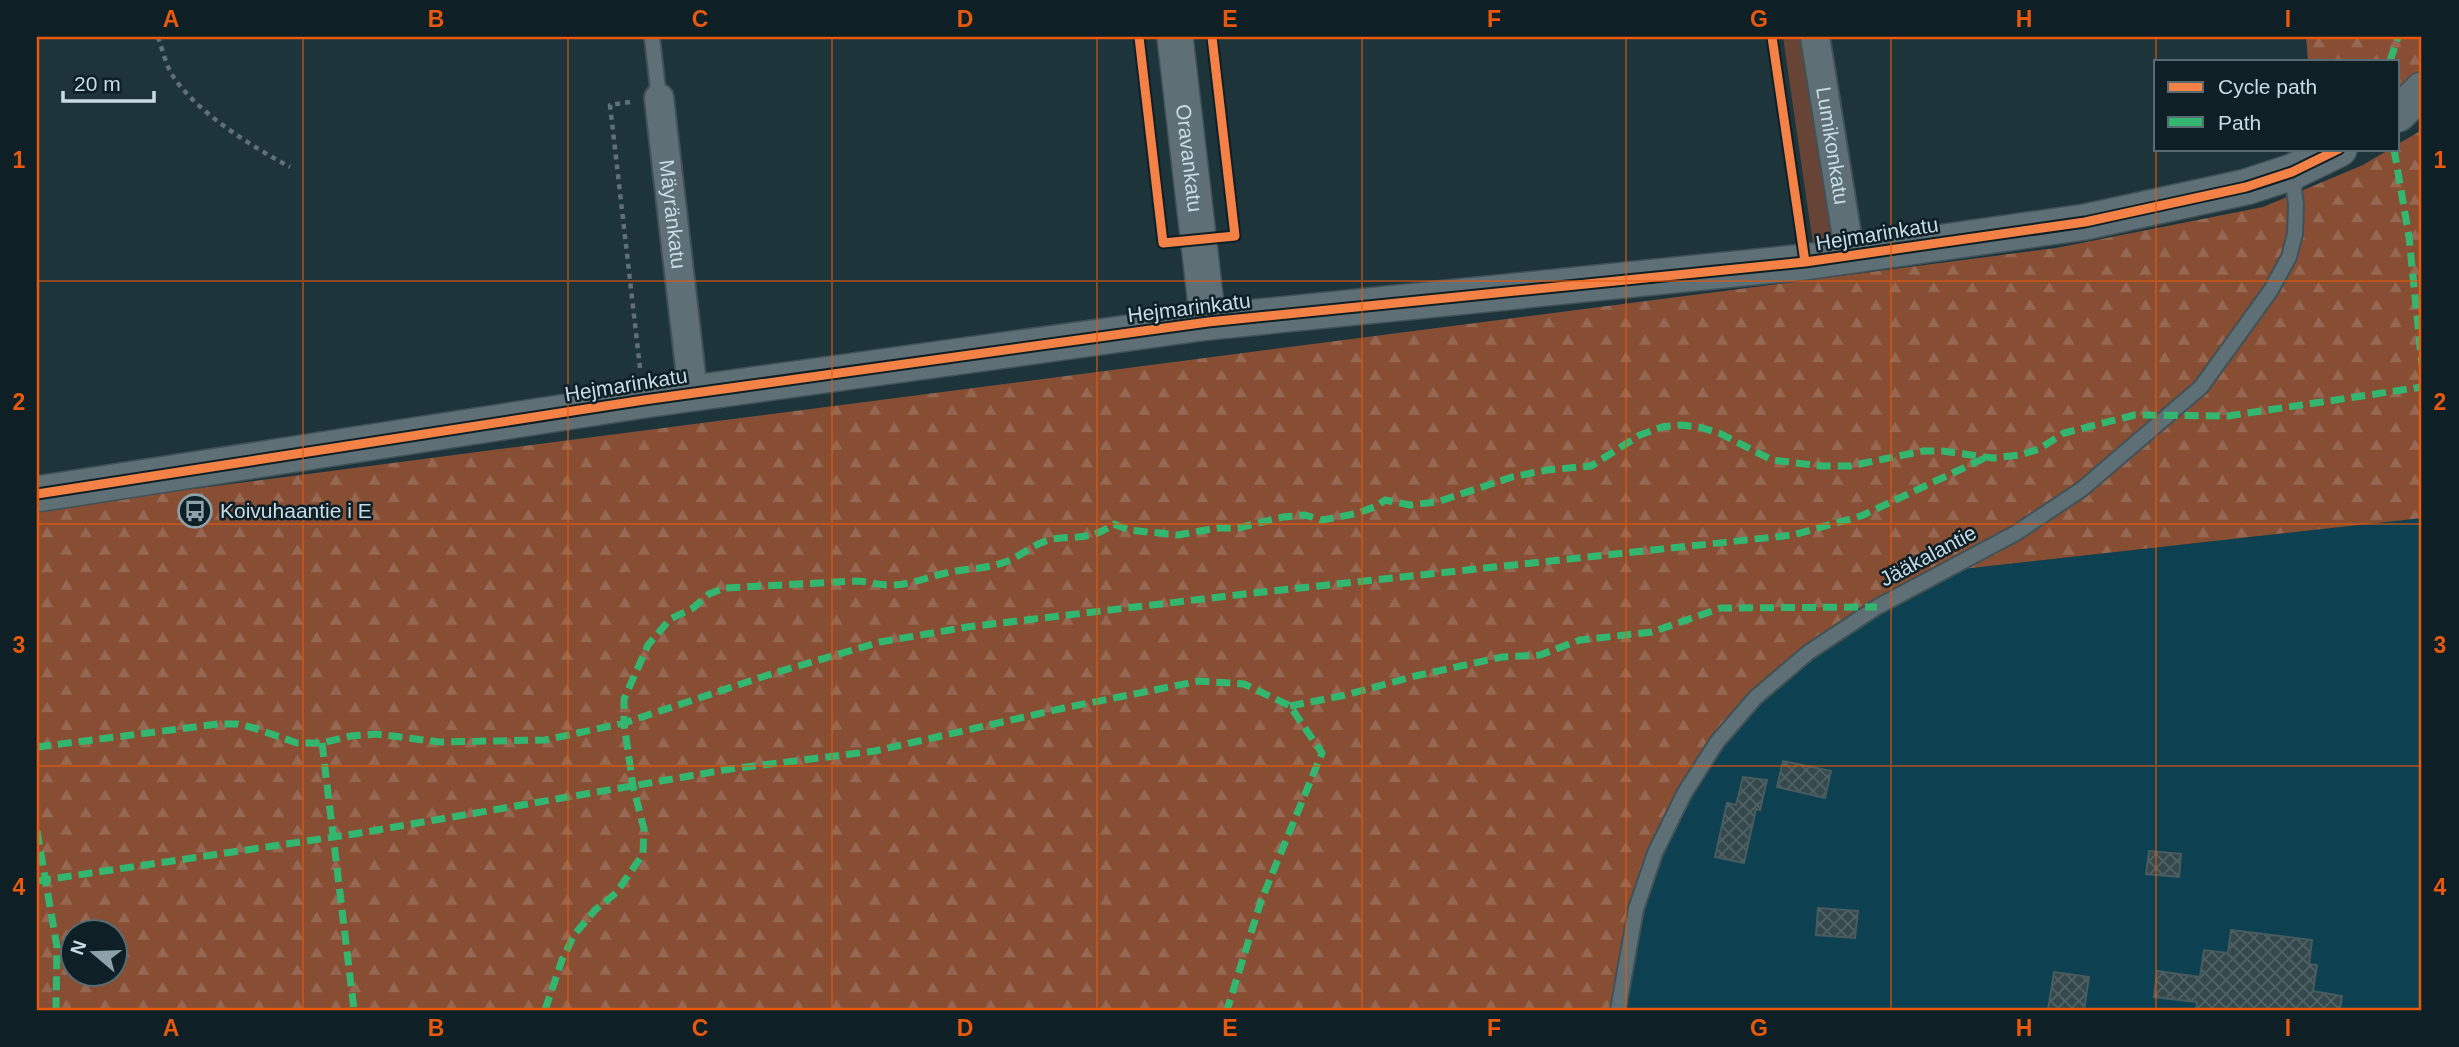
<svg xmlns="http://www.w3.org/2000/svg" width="2459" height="1047" viewBox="0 0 2459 1047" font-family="Helvetica,sans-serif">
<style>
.built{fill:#0d4151}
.grass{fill:#674435}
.forest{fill:url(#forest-firs);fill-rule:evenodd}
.building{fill:url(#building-cross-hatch);stroke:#485b5f;stroke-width:2}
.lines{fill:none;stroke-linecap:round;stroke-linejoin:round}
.service-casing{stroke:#405257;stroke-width:18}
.minor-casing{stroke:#405257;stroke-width:32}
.tertiary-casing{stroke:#405257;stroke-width:38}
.path{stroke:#617076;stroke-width:4.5;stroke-dasharray:5 5;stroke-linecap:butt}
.service{stroke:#5e7076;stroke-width:14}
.minor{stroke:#5e7076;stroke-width:28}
.tertiary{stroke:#5e7076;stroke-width:35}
.quiet{stroke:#33b770;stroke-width:7;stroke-dasharray:14 7;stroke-linecap:butt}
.cycleway-casing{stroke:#0e1f25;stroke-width:13}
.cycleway{stroke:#f48246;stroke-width:9}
.grid{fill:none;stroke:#e8590c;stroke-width:2;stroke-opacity:0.55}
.labels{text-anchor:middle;stroke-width:5;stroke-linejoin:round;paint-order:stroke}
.street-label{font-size:21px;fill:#c7dce5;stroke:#0e1f25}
.poi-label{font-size:21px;fill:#c7dce5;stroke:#0e1f25;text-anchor:start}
.neatline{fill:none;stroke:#e8590c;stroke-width:2.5}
.grid-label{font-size:23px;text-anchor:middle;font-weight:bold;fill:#e8590c}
</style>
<defs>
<pattern id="forest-firs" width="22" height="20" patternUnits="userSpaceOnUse" patternTransform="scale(1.75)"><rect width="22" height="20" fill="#874e34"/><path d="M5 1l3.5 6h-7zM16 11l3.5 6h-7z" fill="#966751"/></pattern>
<pattern id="building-cross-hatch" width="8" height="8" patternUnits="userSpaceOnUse" patternTransform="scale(1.75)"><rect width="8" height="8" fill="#35484c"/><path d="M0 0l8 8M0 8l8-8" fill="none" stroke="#516266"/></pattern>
</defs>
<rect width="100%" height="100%" fill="#1d343b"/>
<path class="built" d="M2422,518V1010H1618L1636,909L1717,742L1809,652L1944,571Z"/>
<path class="grass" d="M1783,37H1803L1835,240L1813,244Z"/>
<path class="forest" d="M2306,37H2422V90L2398,114V61H2308Z
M2422,130V518L1944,571L1809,652L1717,742L1655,853L1618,1010H37V509L2056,248L2263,207L2363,165L2390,149H2398V144ZM74,932H116V974H74Z"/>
<path class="building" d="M1783,761L1831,771L1825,798L1777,787Z
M1743,777L1767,780L1760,810L1756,809L1744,863L1715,857L1727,803L1736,805Z
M2149,851L2181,854L2179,877L2146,874Z
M1818,908L1858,911L1855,938L1816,935Z
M2231,930L2312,940L2309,964L2317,965L2313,991L2342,996L2340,1010H2196L2197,1002L2154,997L2157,971L2200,977L2204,950L2228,953Z
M2054,972L2089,977L2084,1010H2048Z"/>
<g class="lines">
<defs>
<path id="service" d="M652,37L659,98
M1618,1010L1636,909L1655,853L1684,794L1717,742L1756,697L1809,652L1877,607L2016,533L2082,489L2201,387L2271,290L2289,257L2295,234L2296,205L2292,173"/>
<g id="minor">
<path id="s1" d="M1815,37L1850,256"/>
<path id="s2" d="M659,98L693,393"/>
</g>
<g id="tertiary">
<path id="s3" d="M1175,37L1208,322"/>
<path d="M2398,114L2422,90"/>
<path d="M37,494L644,400L1208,322L1805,262L2085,222L2246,187L2292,172L2339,149"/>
</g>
</defs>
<use href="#service" class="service-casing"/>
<use href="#minor" class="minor-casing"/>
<use href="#tertiary" class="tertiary-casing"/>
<path class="path" d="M158,37C162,48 165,62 171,73C194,111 251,146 290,167
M630,102L610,105L640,368"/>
<use href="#service" class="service"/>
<use href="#minor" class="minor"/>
<use href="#tertiary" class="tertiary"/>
<path class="quiet" d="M2390,61L2398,37
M2394,149L2409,237L2422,366
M1290,706L1346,695L1415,676L1502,657L1540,655L1580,640L1652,632L1721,608L1877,607
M322,743L354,1010
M37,747L218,724H237L254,728L297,743H322L351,736L376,734L440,742L545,740L624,723V699L648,645L670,619L693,608L709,594L724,588L856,581C867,581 877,585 888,585C908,586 927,577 946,573C963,569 982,569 999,564C1019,559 1032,543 1053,539C1080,535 1089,541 1114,524L1129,530L1178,535L1217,528H1238L1283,517L1305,515L1321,520L1334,518L1358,513L1377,506L1385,500L1410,505L1437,502L1512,477L1547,470L1591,466L1640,435L1662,427L1681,425L1699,427L1719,433L1772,460L1821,466H1850L1923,451H1942L1993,458L2020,455L2039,449L2064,433L2135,415L2228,416L2422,387
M37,831L57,947L56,1010
M37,881L354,834L730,769L875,751L1064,708L1199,681L1244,684L1290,706L1322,753L1261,901L1227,1010
M545,1010L562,960L574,935L595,910L616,893L643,854L644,829L633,786L624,723L771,674L880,642L967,627L1253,593L1793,535L1861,516L1987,457"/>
<defs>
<path id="cycleway" d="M1139,37L1163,243L1235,236L1212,37
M1772,37L1805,262
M37,494L644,400L1208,322L1805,262L2085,222L2246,187L2292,172L2339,149"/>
</defs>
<use href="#cycleway" class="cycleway-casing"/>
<use href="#cycleway" class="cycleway"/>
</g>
<path class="grid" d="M303,37V1010M568,37V1010M832,37V1010M1097,37V1010M1362,37V1010M1626,37V1010M1891,37V1010M2156,37V1010M37,281H2422M37,524H2422M37,766H2422"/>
<defs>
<symbol id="bus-ring" viewBox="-11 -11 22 22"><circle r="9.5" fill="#0e1f25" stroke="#8ca1aa" stroke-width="1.5"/><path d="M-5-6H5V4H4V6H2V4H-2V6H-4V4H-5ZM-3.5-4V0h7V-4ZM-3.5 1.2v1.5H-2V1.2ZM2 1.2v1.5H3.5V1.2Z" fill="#8ca1aa"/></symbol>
</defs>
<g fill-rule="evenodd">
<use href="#bus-ring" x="176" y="492" width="38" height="38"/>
</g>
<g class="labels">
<g class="street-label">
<text dy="7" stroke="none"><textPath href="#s1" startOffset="110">Lumikonkatu</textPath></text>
<text dy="7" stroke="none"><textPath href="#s3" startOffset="122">Oravankatu</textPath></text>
<text dy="7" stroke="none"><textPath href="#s2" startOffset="117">Mäyränkatu</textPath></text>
<text transform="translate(1877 234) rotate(-9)" y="7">Hejmarinkatu</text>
<text transform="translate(1189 308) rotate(-7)" y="7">Hejmarinkatu</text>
<text transform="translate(626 385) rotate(-9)" y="7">Hejmarinkatu</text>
<text transform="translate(1928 556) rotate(-28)" y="7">Jääkalantie</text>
</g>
<g class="poi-label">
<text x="220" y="518">Koivuhaantie i E</text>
</g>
</g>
<rect width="2459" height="1047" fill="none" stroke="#0e1f25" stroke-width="77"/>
<rect x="2154" y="60" width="245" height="91" fill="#0e1f25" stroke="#586b72" stroke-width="2"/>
<rect x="2168" y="82" width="35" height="10" fill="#f48246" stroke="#586b72" stroke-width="2"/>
<text x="2218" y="94" font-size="21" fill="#c7dce5">Cycle path</text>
<rect x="2168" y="117" width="35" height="10" fill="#33b770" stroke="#586b72" stroke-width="2"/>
<text x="2218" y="130" font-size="21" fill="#c7dce5">Path</text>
<g transform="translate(94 953) rotate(289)"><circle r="33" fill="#0e1f25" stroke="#586b72" stroke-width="2"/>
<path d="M0-5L12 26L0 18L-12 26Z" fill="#8ca1aa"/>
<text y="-10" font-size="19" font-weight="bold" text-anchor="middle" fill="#c7dce5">N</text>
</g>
<path d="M63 91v10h91v-10" fill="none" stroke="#c7dce5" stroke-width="3.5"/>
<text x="74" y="91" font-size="21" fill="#c7dce5" stroke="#0e1f25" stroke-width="5" paint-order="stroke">20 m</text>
<rect x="38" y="38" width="2382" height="971" class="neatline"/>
<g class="grid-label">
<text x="171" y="27">A</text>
<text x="436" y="27">B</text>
<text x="700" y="27">C</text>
<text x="965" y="27">D</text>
<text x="1230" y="27">E</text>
<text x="1494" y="27">F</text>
<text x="1759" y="27">G</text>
<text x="2024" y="27">H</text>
<text x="2288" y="27">I</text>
<text x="19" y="168">1</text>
<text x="2440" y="168">1</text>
<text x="19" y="410">2</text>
<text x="2440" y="410">2</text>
<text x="19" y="653">3</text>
<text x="2440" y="653">3</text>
<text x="19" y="895">4</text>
<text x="2440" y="895">4</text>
<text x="171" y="1036">A</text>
<text x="436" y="1036">B</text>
<text x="700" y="1036">C</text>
<text x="965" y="1036">D</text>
<text x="1230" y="1036">E</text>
<text x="1494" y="1036">F</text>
<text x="1759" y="1036">G</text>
<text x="2024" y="1036">H</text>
<text x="2288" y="1036">I</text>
</g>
</svg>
